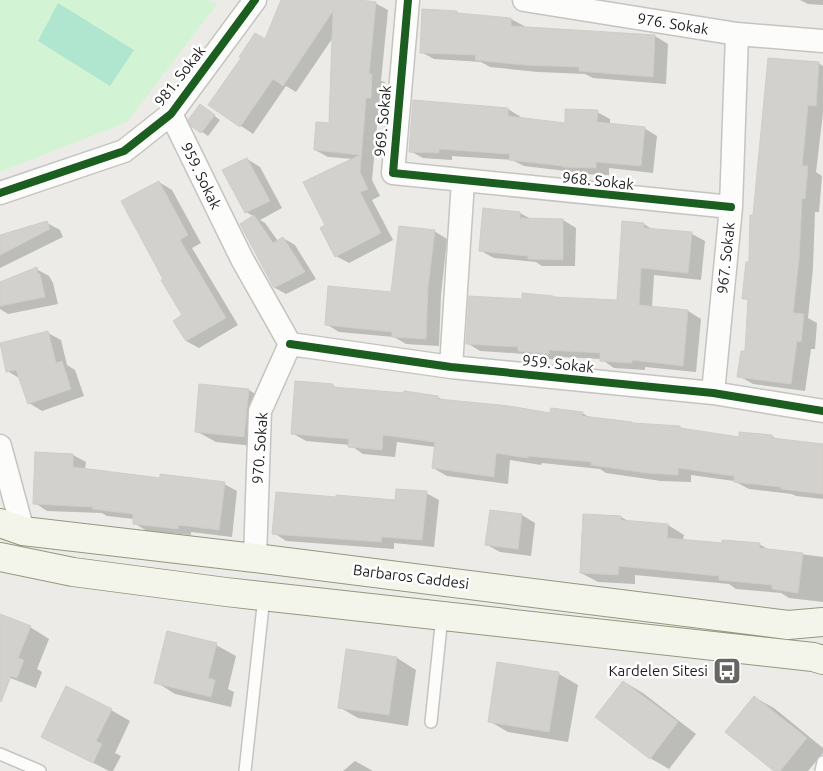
<svg xmlns="http://www.w3.org/2000/svg" width="823" height="771" viewBox="0 0 823 771" font-family="Ubuntu,sans-serif">
<style>
.park{fill:#d3f4d4}
.pitch{fill:#b0e6cf}
.shadow{fill:#0003}
.building{fill:#d3d1ce;stroke:#d0ccc8}
.lines{fill:none;stroke-linecap:round;stroke-linejoin:round}
.service-casing{stroke:#c5c4c3;stroke-width:14}
.minor-casing{stroke:#c5c4c3;stroke-width:25}
.secondary-casing{stroke:#95977e;stroke-width:30}
.service{stroke:#fcfcfb;stroke-width:11}
.minor{stroke:#fcfcfb;stroke-width:22}
.secondary{stroke:#f3f4ea;stroke-width:28}
.cycleway-casing{stroke:#fff;stroke-width:11}
.cycleway{stroke:#1b5e20;stroke-width:8}
.labels{text-anchor:middle;stroke-width:5;stroke-linejoin:round;paint-order:stroke}
.street-label{font-size:15px;fill:#1e1e1e;stroke:#fff}
.poi-label{font-size:15px;fill:#1e1e1e;stroke:#fff;text-anchor:end}
</style>
<rect width="100%" height="100%" fill="#ecebe7"/>
<path class="park" d="M0,0H208L217,4L127,122L0,172Z"/>
<path class="pitch" d="M58,3L134,50L110,86L38,41Z"/>
<path class="shadow" d="M289,0H348L375,3L388,10L381,81L385,82L384,105L379,104L372,180L380,196L372,200L393,240L349,263L336,256L326,226L353,159L328,157L315,150L330,124L334,36L296,92L286,86L253,134L210,105L266,40Z
M800,0H823V5L808,4Z
M457,12L461,15L511,19L524,26V28L655,36L668,44L666,84L593,78L585,74L538,72L490,67L481,62L434,59L421,52Z
M818,63L823,66V113L816,172L822,176L819,212H815L813,268L808,318L817,323L815,349H811L805,391L753,384L739,376L746,352L750,301L744,298L750,263L754,217Z
M508,109L521,117V119L566,124L597,112L610,119V125L644,128L657,136L653,173L609,168V175L578,174L574,172L524,166L512,160L452,156V160L423,158L410,151Z
M207,110L220,120L208,136L192,125Z
M247,159L260,167L282,208L260,220L265,223L278,241L283,238L295,245L316,279L286,294L275,288L253,216L246,212L224,171Z
M159,182L172,190L201,243L192,248L238,325L199,348L186,341L184,316L165,280Z
M520,213L531,219L563,220L576,228L575,266H542L536,262L494,258L481,251Z
M47,223L60,230L63,237L0,268V236Z
M644,224L653,230L692,234L705,241L701,280L654,275L652,307L688,311L701,319L696,372L645,367V370L614,368L601,359L562,357V360L532,358L525,354L480,351L467,343L523,301L524,294L556,298L618,302Z
M434,231L447,239L441,295L439,346L406,344L394,337L339,332L326,324L392,294Z
M36,269L49,276L53,283L58,304L8,314L0,309V283Z
M48,333L61,340L67,365L75,370L84,396L42,411L29,403L21,379L7,371Z
M333,386L337,388L438,397L444,401L551,415L582,413L591,418L634,425L680,428L684,430L740,439L772,436L778,440L823,446V499L796,496L792,494L749,489L734,481L691,475V482L661,481L606,473L600,469L542,463L541,465L510,460L508,484L447,476L433,468L435,447L397,442L395,457L363,454L350,445L306,441L292,433Z
M249,390L268,402L264,447L216,442L196,431Z
M73,455L86,462L85,469L161,479L224,484L237,491L232,537L191,532V535L147,531L134,523V519L107,516L102,513L47,511L35,503Z
M426,493L439,500L434,547L394,543V549L286,541L274,533L337,499L396,501Z
M522,515L535,523L531,556L500,552L487,545Z
M584,515L621,517L630,522L668,525L684,535L683,540L723,544H759L769,550L823,557V602L789,598L781,593L736,589L729,584L635,575V584L598,582L581,573Z
M0,616L30,627L49,639L37,669L42,672L36,688L0,674Z
M216,645L236,656L228,689L234,692L231,707L175,694L156,682Z
M397,658L416,670L408,726L358,718L339,707Z
M559,674L578,685L568,742L508,732L489,721Z
M624,682L643,693L696,734L669,769L650,758Z
M754,697L774,708L823,748V753L808,771H776Z
M111,710L130,721L115,753L121,756L113,771H109L43,737Z
M355,761L373,771H343Z"/>
<path class="building" d="M281,0H360L376,2L369,74H372L371,98H366L360,172L368,189L360,192L381,233L335,257L320,228L325,225L303,182L360,155L314,150L316,122L329,123L333,11L283,86L273,79L240,127L208,105L241,58L239,57L255,33L265,39Z
M422,9L457,11V13L511,18V26L655,35L653,77L579,71V67L524,65L475,60L476,55L420,53Z
M768,58L819,62L816,106L808,105L802,166H808L805,199L802,198L799,259L793,313L804,314L801,342L797,341L791,384L737,377L741,351H745L748,299H742L746,262H749L750,215H753Z
M413,100L508,108V116L565,123V109L598,110L597,122L645,127L641,166L596,162V168L563,167V166L509,160L510,154L439,149V153L409,152Z
M200,104L215,115L201,133L191,126L188,120Z
M247,158L270,201L245,213L222,170Z
M159,181L188,235L180,240L226,318L186,341L173,321L182,315L161,280L163,279L121,201Z
M483,208L520,212V218L563,219V260L528,259V256L479,251Z
M254,215L273,243L283,237L305,272L274,288L240,224Z
M47,221L50,229L0,255V235Z
M622,221L644,223V228L692,232L688,273L641,268L639,305L688,310L683,366L632,360V363L600,361V353L549,350V354L518,351V347L466,344L469,296L522,299V293L553,296V297L617,300Z
M399,226L435,230L428,287L426,339L392,337V332L325,325L328,286L391,292Z
M37,267L38,274H40L45,297L0,306V282Z
M48,331L56,363L62,361L71,389L28,404L16,370L6,372L0,343Z
M295,381L333,384V387L403,393L404,391L438,396V399L509,406L550,413L551,408L583,412L582,416L632,422V423L680,426V428L739,437V432L772,435V438L823,444V494L781,489V487L734,482V476L678,468V475L647,473L591,465L592,462L528,456V458L496,453L494,477L432,468L435,442L383,435L382,450L348,447L349,439L291,434Z
M199,384L249,389L244,437L195,432Z
M35,452L73,454V467L160,478V474L225,482L219,530L178,525V529L133,524V514L92,509L93,507L33,504Z
M396,489L427,491L422,540L382,537L381,542L272,534L276,492L336,497V495L395,500Z
M490,510L522,514L518,549L485,545Z
M583,514L621,516V520L668,524L667,538L722,543V540L760,543L759,548L803,553L798,593L772,589V585L719,580V576L619,566L618,575L580,573Z
M0,614L31,626L18,658L24,660L17,678L11,676L1,702L0,701Z
M167,631L217,643L208,678L215,680L211,697L154,683Z
M346,649L397,657L389,715L338,708Z
M497,662L559,672L549,732L488,722Z
M623,681L678,722L650,759L595,717Z
M66,686L112,709L96,741L102,744L93,763L41,737Z
M754,696L807,738L780,771H774L725,732Z"/>
<g class="lines">
<defs>
<path id="service" d="M431,722L442,616
M0,754L40,771
M245,771L264,597
M821,771L823,762"/>
<path id="minor" d="M408,0L393,173L731,207
M524,0L737,34L823,41
M171,114L242,259L290,344
M0,193L124,151L171,114L255,0
M290,344L451,367L713,393L823,411
M451,367L463,181
M713,393L731,207L737,34
M0,446L23,531
M255,558L260,411L290,344"/>
<path id="secondary" d="M0,523L23,531L255,558L788,625L823,622
M0,557L73,572L226,592L813,657L823,660"/>
</defs>
<use href="#service" class="service-casing"/>
<use href="#minor" class="minor-casing"/>
<use href="#secondary" class="secondary-casing"/>
<use href="#service" class="service"/>
<use href="#minor" class="minor"/>
<use href="#secondary" class="secondary"/>
<defs>
<path id="cycleway" d="M408,0L393,173L731,207
M0,193L124,151L171,114L255,0
M290,344L451,367L713,393L823,411"/>
</defs>
<use href="#cycleway" class="cycleway-casing"/>
<use href="#cycleway" class="cycleway"/>
</g>
<defs>
<symbol id="bus-square" viewBox="-11 -11 22 22"><rect x="-9" y="-9" width="18" height="18" rx="4" fill="#666664" stroke="#fff"/><path d="M-5-6H5V4H4V6H2V4H-2V6H-4V4H-5ZM-3.5-4V0h7V-4ZM-3.5 1.2v1.5H-2V1.2ZM2 1.2v1.5H3.5V1.2Z" fill="#fff"/></symbol>
</defs>
<g fill-rule="evenodd">
<use href="#bus-square" x="711" y="655" width="32" height="32"/>
</g>
<g class="labels">
<g class="street-label">
<text transform="translate(673 24) rotate(9)" y="5">976. Sokak</text>
<text transform="translate(180 76) rotate(-52)" y="5">981. Sokak</text>
<text transform="translate(383 121) rotate(-85)" y="5">969. Sokak</text>
<text transform="translate(201 176) rotate(64)" y="5">959. Sokak</text>
<text transform="translate(598 181) rotate(6)" y="5">968. Sokak</text>
<text transform="translate(726 258) rotate(-84)" y="5">967. Sokak</text>
<text transform="translate(558 364) rotate(6)" y="5">959. Sokak</text>
<text transform="translate(260 448) rotate(-86)" y="5">970. Sokak</text>
<text transform="translate(411 577) rotate(7)" y="5">Barbaros Caddesi</text>
</g>
<g class="poi-label">
<text x="708" y="676">Kardelen Sitesi</text>
</g>
</g>
</svg>
